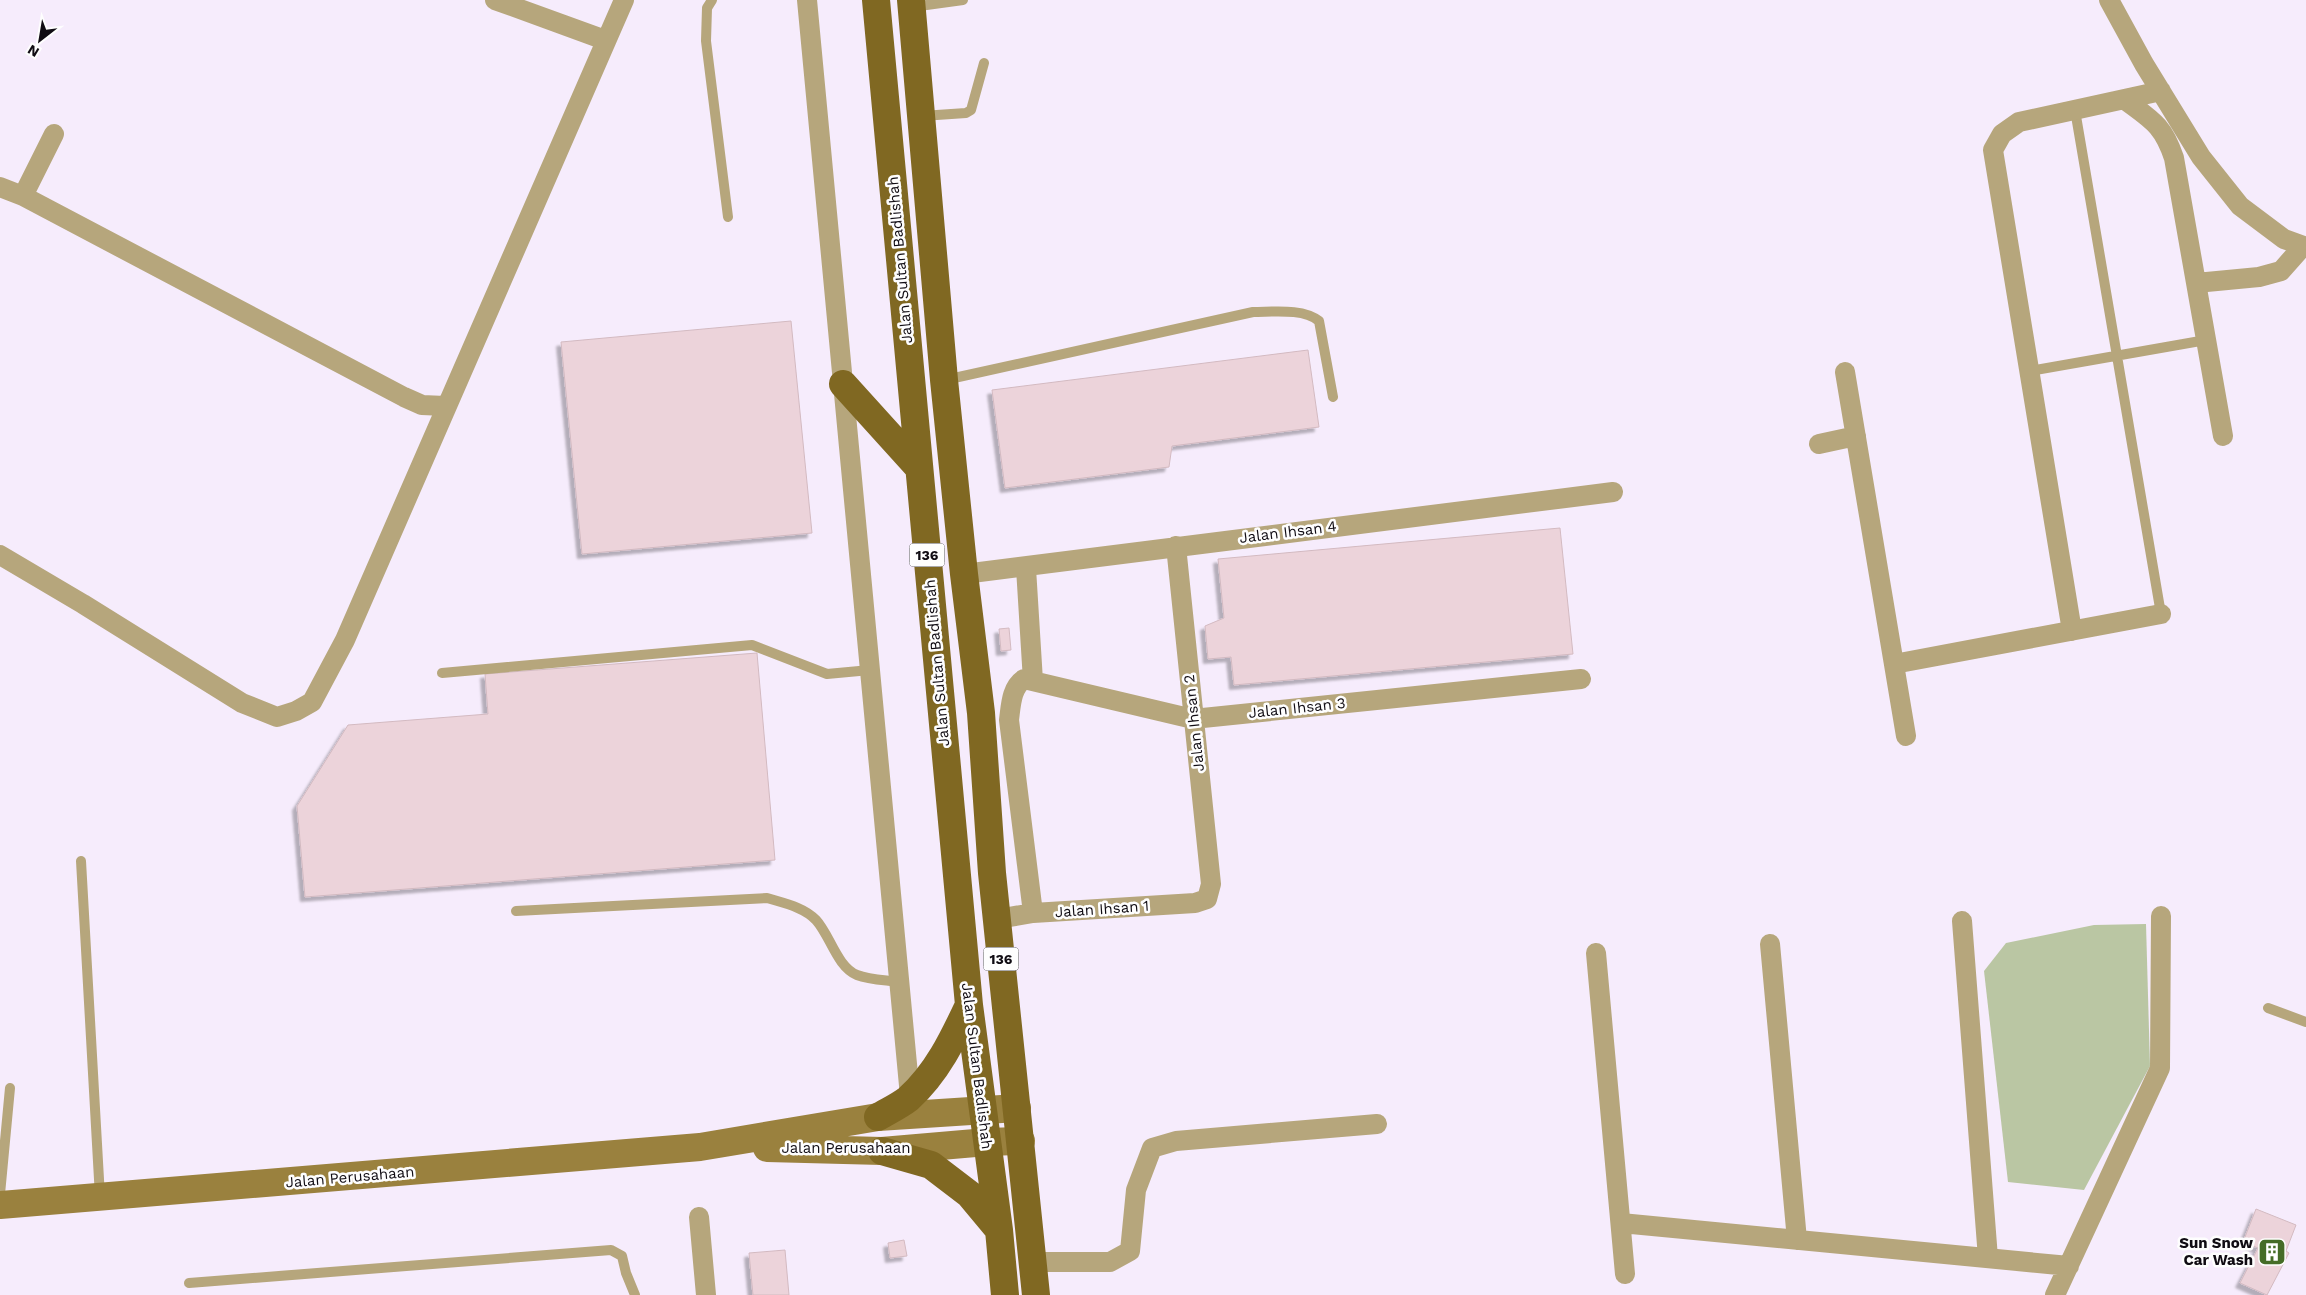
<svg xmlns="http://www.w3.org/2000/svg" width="2306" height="1295" viewBox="0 0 2306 1295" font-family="'Work Sans',sans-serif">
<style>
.green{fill:#bac6a3}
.building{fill:#ecd3da;stroke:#d3bac1;filter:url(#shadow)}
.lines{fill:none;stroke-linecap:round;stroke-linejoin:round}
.service{stroke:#b6a67c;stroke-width:10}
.minor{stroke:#b6a67c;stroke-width:20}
.secondary{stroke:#9a813e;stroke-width:28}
.primary{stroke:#806822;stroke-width:28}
.labels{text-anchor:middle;stroke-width:5;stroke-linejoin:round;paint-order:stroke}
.shield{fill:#fefefe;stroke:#57555a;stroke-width:1}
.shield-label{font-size:14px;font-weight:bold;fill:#100c13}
.street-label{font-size:15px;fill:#100c13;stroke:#fefefe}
.poi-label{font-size:15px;font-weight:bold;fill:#100c13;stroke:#fefefe;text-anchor:end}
</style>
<defs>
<filter id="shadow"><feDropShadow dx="-4.5" dy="4.5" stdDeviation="1" flood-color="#0004"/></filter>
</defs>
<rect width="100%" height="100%" fill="#f6ecfc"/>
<path class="green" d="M2146,924L2150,1066L2084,1190L2008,1182L1984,971L2006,943L2094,925Z"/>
<path class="building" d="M791,321L812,533L582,554L561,342Z
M1308,350L1319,427L1172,446L1169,467L1005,488L992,390Z
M1560,528L1573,654L1234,685L1231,657L1208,659L1205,626L1224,618L1218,559Z
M1009,628L1011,650L1001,651L999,629Z
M757,653L775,860L305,897L297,806L348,725L488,714L485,674Z
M2256,1209L2296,1225L2286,1251L2289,1253L2267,1295L2240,1283L2258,1248L2243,1242Z
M904,1240L907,1256L890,1258L888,1243Z
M785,1250L789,1295H753L749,1253Z"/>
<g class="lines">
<path class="service" d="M712,0L707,8L706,41L728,217
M912,7L963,0
M2075,110L2161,614
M922,116L966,113L971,110L984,63
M2030,371L2206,340
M945,380L1253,312C1273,312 1303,308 1319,321L1333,397
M442,673L752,645L827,674L870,670
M81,861L100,1197
M516,911L767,898C783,903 804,907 816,920C830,935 837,967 857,975C870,980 886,980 899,982
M2268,1008L2306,1022
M0,1194L10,1088
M189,1283L611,1250L622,1256L626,1273L635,1295"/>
<path class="minor" d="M495,0L605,40
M807,0L910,1096
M2109,0L2144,64L2201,157L2240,206L2284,239L2306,247
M2125,100C2152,120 2163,125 2174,158L2223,436
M0,187L23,196L404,397L422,405L445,406
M23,196L54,134
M2196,283L2259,277L2281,271L2303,246
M1845,372L1906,736
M1819,444L1856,436
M0,555L83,604L242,703L277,717L296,711L312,702L345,640L624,0
M1026,568L1033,681
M964,574L1613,492
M2072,631L1993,150L2002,134L2019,122L2161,91
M1894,664L2161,614
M1033,913L1009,720C1011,705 1011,688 1024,679L1193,719L1581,679
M997,919L1033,913L1195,903L1207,899L1211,884L1176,546
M1962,921L1988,1258
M1770,944L1797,1240
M1596,953L1625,1274
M699,1217L706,1295
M1621,1223L2069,1266
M1033,1262H1110L1130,1251L1136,1190L1152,1148L1176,1141L1377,1124
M2055,1295L2160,1068L2161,916"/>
<path class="secondary" d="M767,1148L882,1151L987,1142L1021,1141
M0,1205L700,1147L878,1117L1017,1108"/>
<path class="primary" d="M876,0L969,1005L999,1230L1005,1295
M911,0L944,380L964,574L981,713L992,873L1036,1295
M843,384L919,468
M878,1117C888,1111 899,1106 908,1099C937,1073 953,1039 969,1005
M882,1151L931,1165L969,1194L999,1230"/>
</g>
<defs>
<symbol id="building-square" viewBox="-11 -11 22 22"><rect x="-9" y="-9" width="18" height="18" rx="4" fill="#456c27" stroke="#fefefe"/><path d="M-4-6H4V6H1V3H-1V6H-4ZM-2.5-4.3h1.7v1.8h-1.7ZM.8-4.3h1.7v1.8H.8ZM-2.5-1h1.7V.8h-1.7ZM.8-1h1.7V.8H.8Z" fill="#fff"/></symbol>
</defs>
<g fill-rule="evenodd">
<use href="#building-square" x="2256" y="1236" width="32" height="32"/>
</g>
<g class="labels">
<g class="shield">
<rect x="909.5" y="543.5" width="35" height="23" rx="4"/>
<rect x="983.5" y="947.5" width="35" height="23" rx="4"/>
</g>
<g class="shield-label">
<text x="927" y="560">136</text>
<text x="1001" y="964">136</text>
</g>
<g class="street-label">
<text transform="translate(900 260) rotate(-95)" y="5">Jalan Sultan Badlishah</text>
<text transform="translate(1288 532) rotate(-7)" y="5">Jalan Ihsan 4</text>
<text transform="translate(937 663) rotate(-95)" y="5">Jalan Sultan Badlishah</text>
<text transform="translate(1297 708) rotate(-6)" y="5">Jalan Ihsan 3</text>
<text transform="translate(1194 723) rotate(-96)" y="5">Jalan Ihsan 2</text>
<text transform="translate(1102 909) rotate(-4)" y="5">Jalan Ihsan 1</text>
<text transform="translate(977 1066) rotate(83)" y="5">Jalan Sultan Badlishah</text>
<text x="846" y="1153">Jalan Perusahaan</text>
<text transform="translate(350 1177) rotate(-5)" y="5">Jalan Perusahaan</text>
</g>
<g class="poi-label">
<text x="2253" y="1248">Sun Snow<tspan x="2253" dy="17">Car Wash</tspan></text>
</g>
</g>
<g transform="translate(40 40) rotate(211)" stroke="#fefefe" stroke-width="4" paint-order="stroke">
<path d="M0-4L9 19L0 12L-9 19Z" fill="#100c13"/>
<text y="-8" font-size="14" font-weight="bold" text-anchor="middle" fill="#100c13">N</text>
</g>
</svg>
